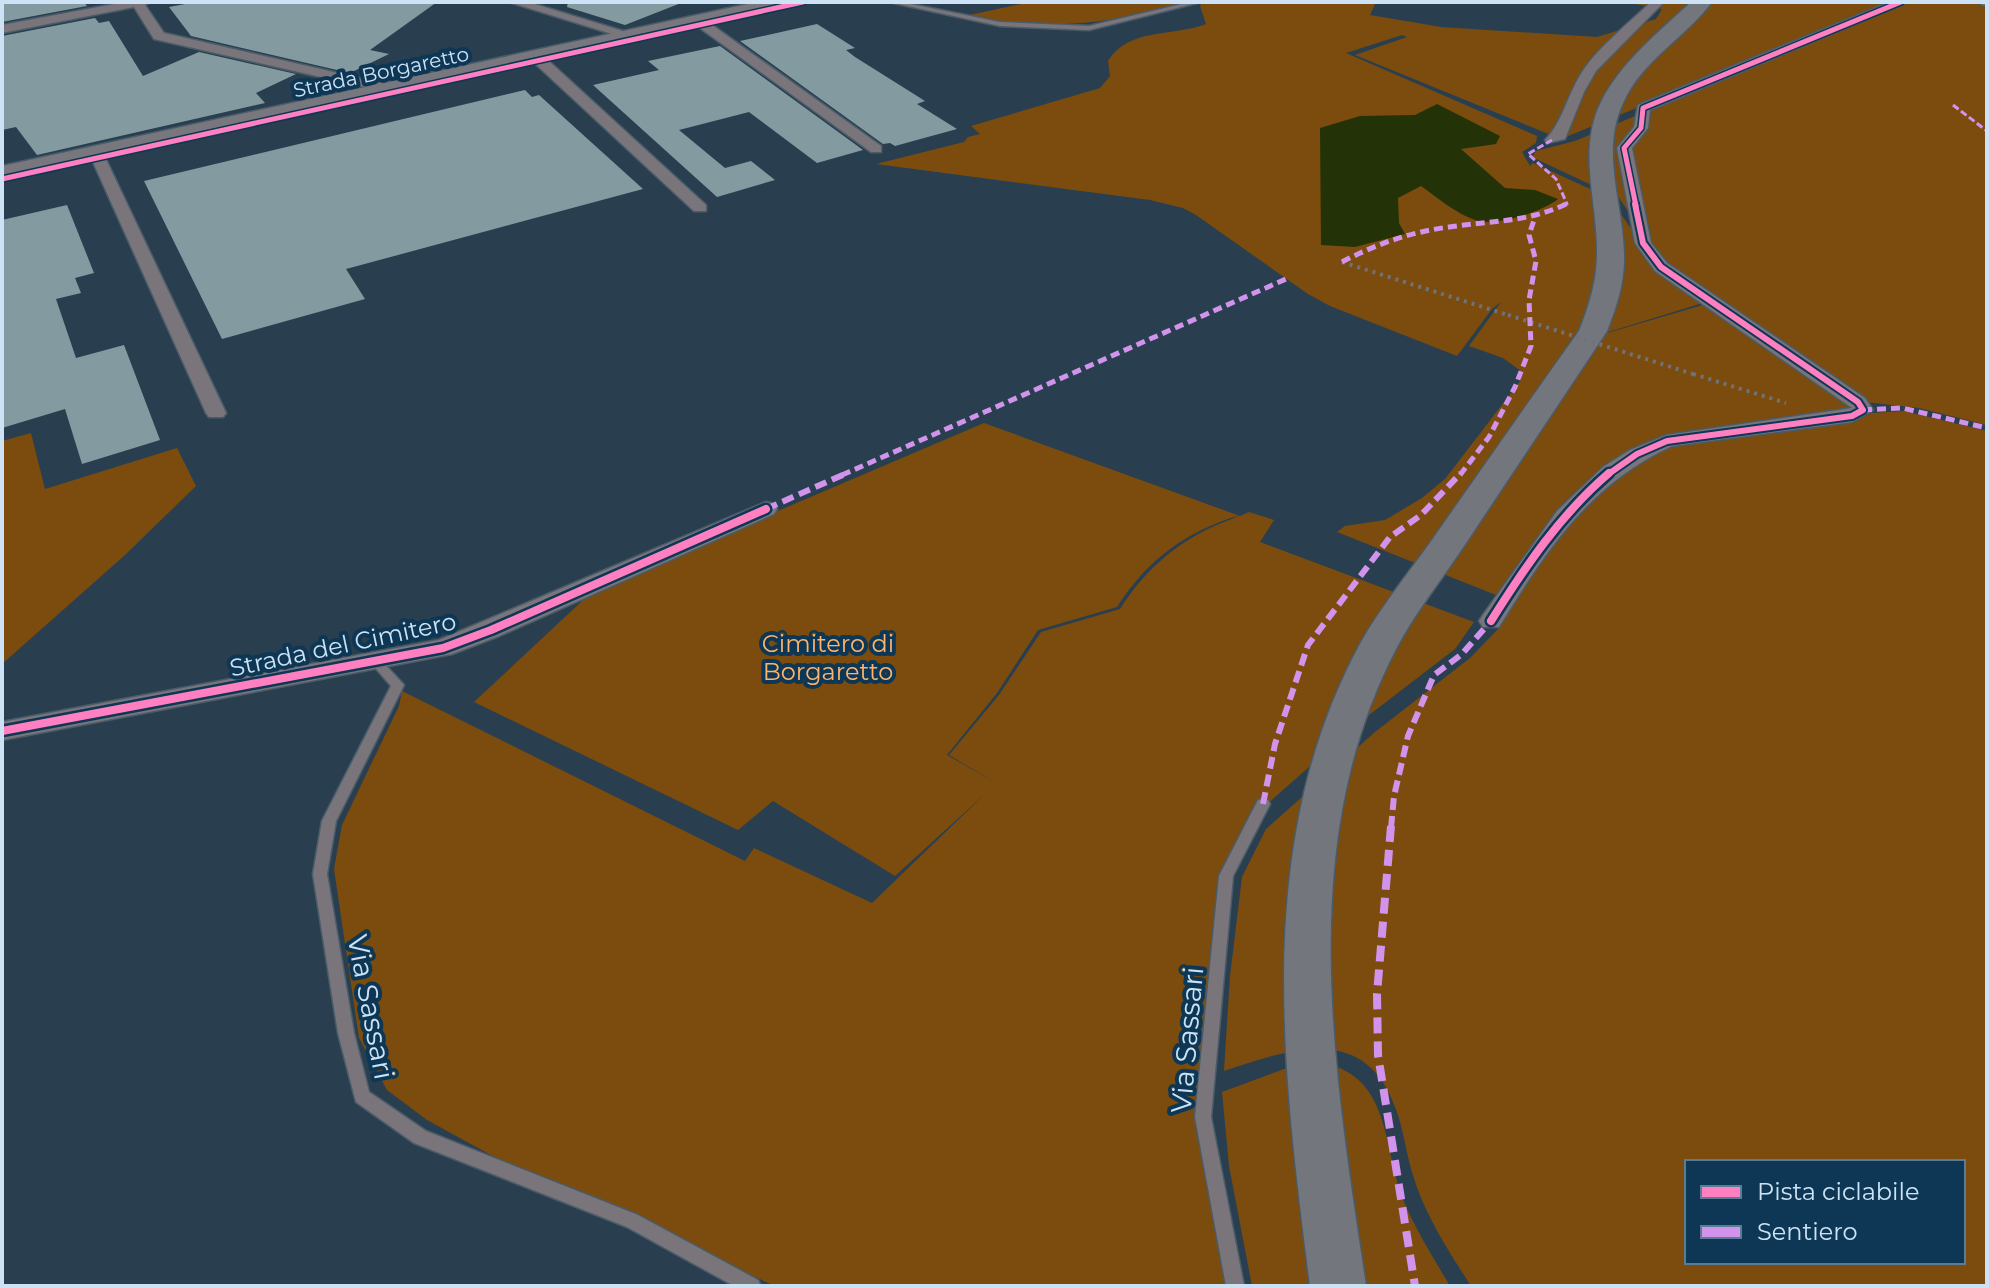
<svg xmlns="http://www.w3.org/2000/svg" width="1989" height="1288" viewBox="0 0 1989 1288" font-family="Montserrat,sans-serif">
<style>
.green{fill:#7b4c0d;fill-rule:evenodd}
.water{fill:#243207}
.building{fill:#839ba0}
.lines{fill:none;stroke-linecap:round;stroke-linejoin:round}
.lane-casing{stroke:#4a5c6a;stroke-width:3}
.street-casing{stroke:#4a5c6a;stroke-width:3}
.secondary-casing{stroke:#4a5c6a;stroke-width:3}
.primary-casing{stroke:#4a5c6a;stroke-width:3}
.path{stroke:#6f7279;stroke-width:4;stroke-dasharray:3 5;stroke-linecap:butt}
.lane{fill:#79757a;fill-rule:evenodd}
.street{fill:#79757a;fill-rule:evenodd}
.secondary{fill:#78777e;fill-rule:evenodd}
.primary{fill:#74767e;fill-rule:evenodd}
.path-bridge{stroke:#6f7279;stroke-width:4;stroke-dasharray:3 5;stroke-linecap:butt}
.quiet-far3{stroke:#d193ec;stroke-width:3;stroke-dasharray:7 3;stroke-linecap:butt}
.quiet-far2{stroke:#d193ec;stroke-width:5;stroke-dasharray:9 5;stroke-linecap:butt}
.quiet-far1{stroke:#d193ec;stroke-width:6;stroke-dasharray:12 6;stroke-linecap:butt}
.quiet{stroke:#d193ec;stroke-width:8;stroke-dasharray:16 8;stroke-linecap:butt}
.cycleway-far2-casing{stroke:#0d3754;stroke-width:8}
.cycleway-far1-casing{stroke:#0d3754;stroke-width:10}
.cycleway-casing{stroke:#0d3754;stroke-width:13}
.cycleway-far2{stroke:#ff80c0;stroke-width:5}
.cycleway-far1{stroke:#ff80c0;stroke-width:6}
.cycleway{stroke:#ff80c0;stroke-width:8}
.labels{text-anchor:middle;stroke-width:8;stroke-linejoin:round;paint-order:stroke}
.far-street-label{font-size:20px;fill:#cde3f5;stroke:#0d3754}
.park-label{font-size:24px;fill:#fcb46e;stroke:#0d3754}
.street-label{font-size:24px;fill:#cde3f5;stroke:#0d3754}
.near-street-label{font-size:28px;fill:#cde3f5;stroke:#0d3754}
</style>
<rect width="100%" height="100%" fill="#293f50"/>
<path class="green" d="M1030,2H1186C1108,26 1046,30 965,16Z
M1202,2H1376L1370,15L1441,27L1597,37L1656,19L1662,9L1625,2H1894L1561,139L1355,55L1407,37L1402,35L1346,53L1537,136L1536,143L1522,152L1530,166L1533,163L1610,198L1649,255L1706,302L1563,346L1706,304L1855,408L1662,436C1586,464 1541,532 1496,595L1337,532L1345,526L1385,520L1422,498L1445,479L1521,380V371L1503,358L1469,346L1501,302L1492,309L1457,356L1330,306L1308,294L1196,215L1183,208L1150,200L876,164L964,142L968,137L980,134L971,126L1100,88L1110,76L1108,61C1129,27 1173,37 1206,24L1200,6Z
M1909,2L1987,3V425L1919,408L1865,402L1667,266L1619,198L1532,157L1536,151L1575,141Z
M1904,411L1987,431V1286H1471C1448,1250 1424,1214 1412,1172C1405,1149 1403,1124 1393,1102C1361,1022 1285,1051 1224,1071L1230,976L1242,877L1266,829L1375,732L1470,658L1501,626L1525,584L1566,524L1614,477L1672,445L1858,420L1871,413ZM1687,1162H1963V1262H1687Z
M984,423L1240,516L1249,512L1274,520L1260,542L1474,622L1455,649L1360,722L1249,820L1222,871L1209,972L1200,1086L1204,1166L1226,1286H775L518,1170L427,1120L387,1090L359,1038L334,869L342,825L399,706L402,691L745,861L754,848L872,903L986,793L895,876L773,801L738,830L474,702L595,589ZM1240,515C1231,520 1220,523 1210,528C1172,546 1142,574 1120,609L1041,632L999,695L949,755L996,783L947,755L997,693L1038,630L1117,607C1148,559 1185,532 1240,515Z
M31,433L45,489L177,448L196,486L125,555L2,664V441Z
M1323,1063C1393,1077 1382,1151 1405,1204C1417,1232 1434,1259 1450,1286H1252L1229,1166L1222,1092L1284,1069Z"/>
<path class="water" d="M1437,104L1500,136L1496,144L1461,149L1505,188L1535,190L1558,199C1542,212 1495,227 1475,220C1455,213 1438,198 1421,186L1398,198L1399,223L1405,234L1355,247L1321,245L1320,128L1360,116L1415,115Z"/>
<path class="building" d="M2,2H84L87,6L2,22Z
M196,2H437L370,50L389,54L350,73L191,36L169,7Z
M568,2H681V3L625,25L567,7Z
M95,18L99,23L109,21L143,76L199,52L296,74L256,93L265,103L37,155L16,127L2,130V36Z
M817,24L855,48L846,50L855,57L925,101L917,104L957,129L895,146L890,143L883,144L740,41Z
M720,46L863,150L817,163L749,112L679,130L725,168L751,161L775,180L717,197L593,85L659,70L648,61Z
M525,90L532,97L539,95L643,189L346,269L365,299L222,339L144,181Z
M67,205L94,273L75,278L81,293L56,299L76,358L124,345L160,440L82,464L65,409L2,428V220Z"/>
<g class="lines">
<defs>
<path id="lane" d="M889,2H901L1000,22L1089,26L1190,2H1201L1089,30L1000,26Z
M377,659L381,660L404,685L336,821L327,874L354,1033L369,1092L426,1131L638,1215L758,1280L761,1286H734L627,1227L414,1143L356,1102L338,1033L313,874L322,821L391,686L371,663Z
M1263,799L1268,800L1270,804L1233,876L1211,1117L1244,1286H1226L1195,1117L1219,876L1258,800Z"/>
<path id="street" d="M125,2H150L145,5L164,33L386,84L393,88L386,92L154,39L134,7L2,33V25Z
M509,2H528L636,35L625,38Z
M1651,2H1664L1596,71L1584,92L1565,139L1547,143L1545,140C1563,122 1568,92 1584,69C1601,45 1629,23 1651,2Z
M1890,2H1907L1650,110L1648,128L1632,148L1651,243L1667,263L1865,398L1873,410L1852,422L1672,446C1588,485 1546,551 1499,627H1483L1479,621L1483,615L1557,511L1603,467L1630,450L1667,435L1852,408L1655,271L1635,243L1617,148L1634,127L1638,105Z
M1980,2H1987V6L1982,5Z
M693,17H701L881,146V152H871L693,23Z
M529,52H539L706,205V211H694L529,58Z
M95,147L102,151L226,413L223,417H209L206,413L88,151Z
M766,502L774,504L777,509L774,514L499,636L452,654L2,740V722L439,640Z"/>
<path id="secondary" d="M757,2H790L781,7L2,180V166Z"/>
<path id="primary" d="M1691,2H1712C1685,38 1642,60 1623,103C1600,152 1623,203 1624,254C1625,281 1617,306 1607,331C1560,402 1513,472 1466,543C1443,578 1415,612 1396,649C1293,846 1335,1077 1366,1286H1310C1283,1070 1252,844 1360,644C1380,608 1408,574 1432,540C1481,470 1530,400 1579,331C1589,306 1597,281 1597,254C1598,203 1577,151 1601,102C1621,62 1659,32 1691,2Z"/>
</defs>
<use href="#lane" class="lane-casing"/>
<use href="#street" class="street-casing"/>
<use href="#secondary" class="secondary-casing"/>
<use href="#primary" class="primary-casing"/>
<path class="path" d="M1342,262L1508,315
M1693,374L1786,403"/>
<use href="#lane" class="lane"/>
<use href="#street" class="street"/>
<use href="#secondary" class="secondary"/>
<use href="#primary" class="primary"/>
<path class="path-bridge" d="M1508,315L1693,374"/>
<path class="quiet-far3" d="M1953,105L1987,131
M1552,140L1528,154L1556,179L1567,204L1562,206"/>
<path class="quiet-far2" d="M1342,262C1376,244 1411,232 1449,227C1490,221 1529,222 1566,204
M1863,410L1902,408L1987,428
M842,475L1286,279
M1460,475L1489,437L1515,387L1531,346L1529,300L1536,261L1529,235L1535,217"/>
<path class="quiet-far1" d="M766,509L847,473
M1263,804L1275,744L1308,645L1390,537L1421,515L1461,473
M1391,828L1394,796L1408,736L1434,675L1462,654L1491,621"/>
<path class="quiet" d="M1391,826L1377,994L1378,1055L1415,1286"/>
<defs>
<path id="cycleway-far2" d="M2,179L803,2
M1636,206L1624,148L1641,128L1643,108L1901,2"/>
<path id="cycleway-far1" d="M1607,475L1637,454L1667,441L1852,416L1863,410L1858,402L1661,267L1643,243L1635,204"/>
<path id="cycleway" d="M1491,621C1525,567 1560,515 1609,473
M2,731L443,648L491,630L766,509"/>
</defs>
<use href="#cycleway-far2" class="cycleway-far2-casing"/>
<use href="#cycleway-far1" class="cycleway-far1-casing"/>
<use href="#cycleway" class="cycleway-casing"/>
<use href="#cycleway-far2" class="cycleway-far2"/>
<use href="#cycleway-far1" class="cycleway-far1"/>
<use href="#cycleway" class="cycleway"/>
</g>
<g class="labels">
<g class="far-street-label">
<text transform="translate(381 72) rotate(-12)" y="7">Strada Borgaretto</text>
</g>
<g class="park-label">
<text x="828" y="652">Cimitero di<tspan x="828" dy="28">Borgaretto</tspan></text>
</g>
<g class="street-label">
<text transform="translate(343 645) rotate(-12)" y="8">Strada del Cimitero</text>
</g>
<g class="near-street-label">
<text transform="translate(371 1007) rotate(79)" y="10">Via Sassari</text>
<text transform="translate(1187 1040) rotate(-85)" y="10">Via Sassari</text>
</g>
</g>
<rect width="1989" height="1288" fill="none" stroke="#cde3f5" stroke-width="8"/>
<rect x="1685" y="1160" width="280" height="104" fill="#0d3754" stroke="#5a7c94" stroke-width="2"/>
<rect x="1701" y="1186" width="40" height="12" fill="#ff80c0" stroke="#5a7c94" stroke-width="2"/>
<text x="1757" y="1200" font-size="24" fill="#cde3f5">Pista ciclabile</text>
<rect x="1701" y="1226" width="40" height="12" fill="#d193ec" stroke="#5a7c94" stroke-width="2"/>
<text x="1757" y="1240" font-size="24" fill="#cde3f5">Sentiero</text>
</svg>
